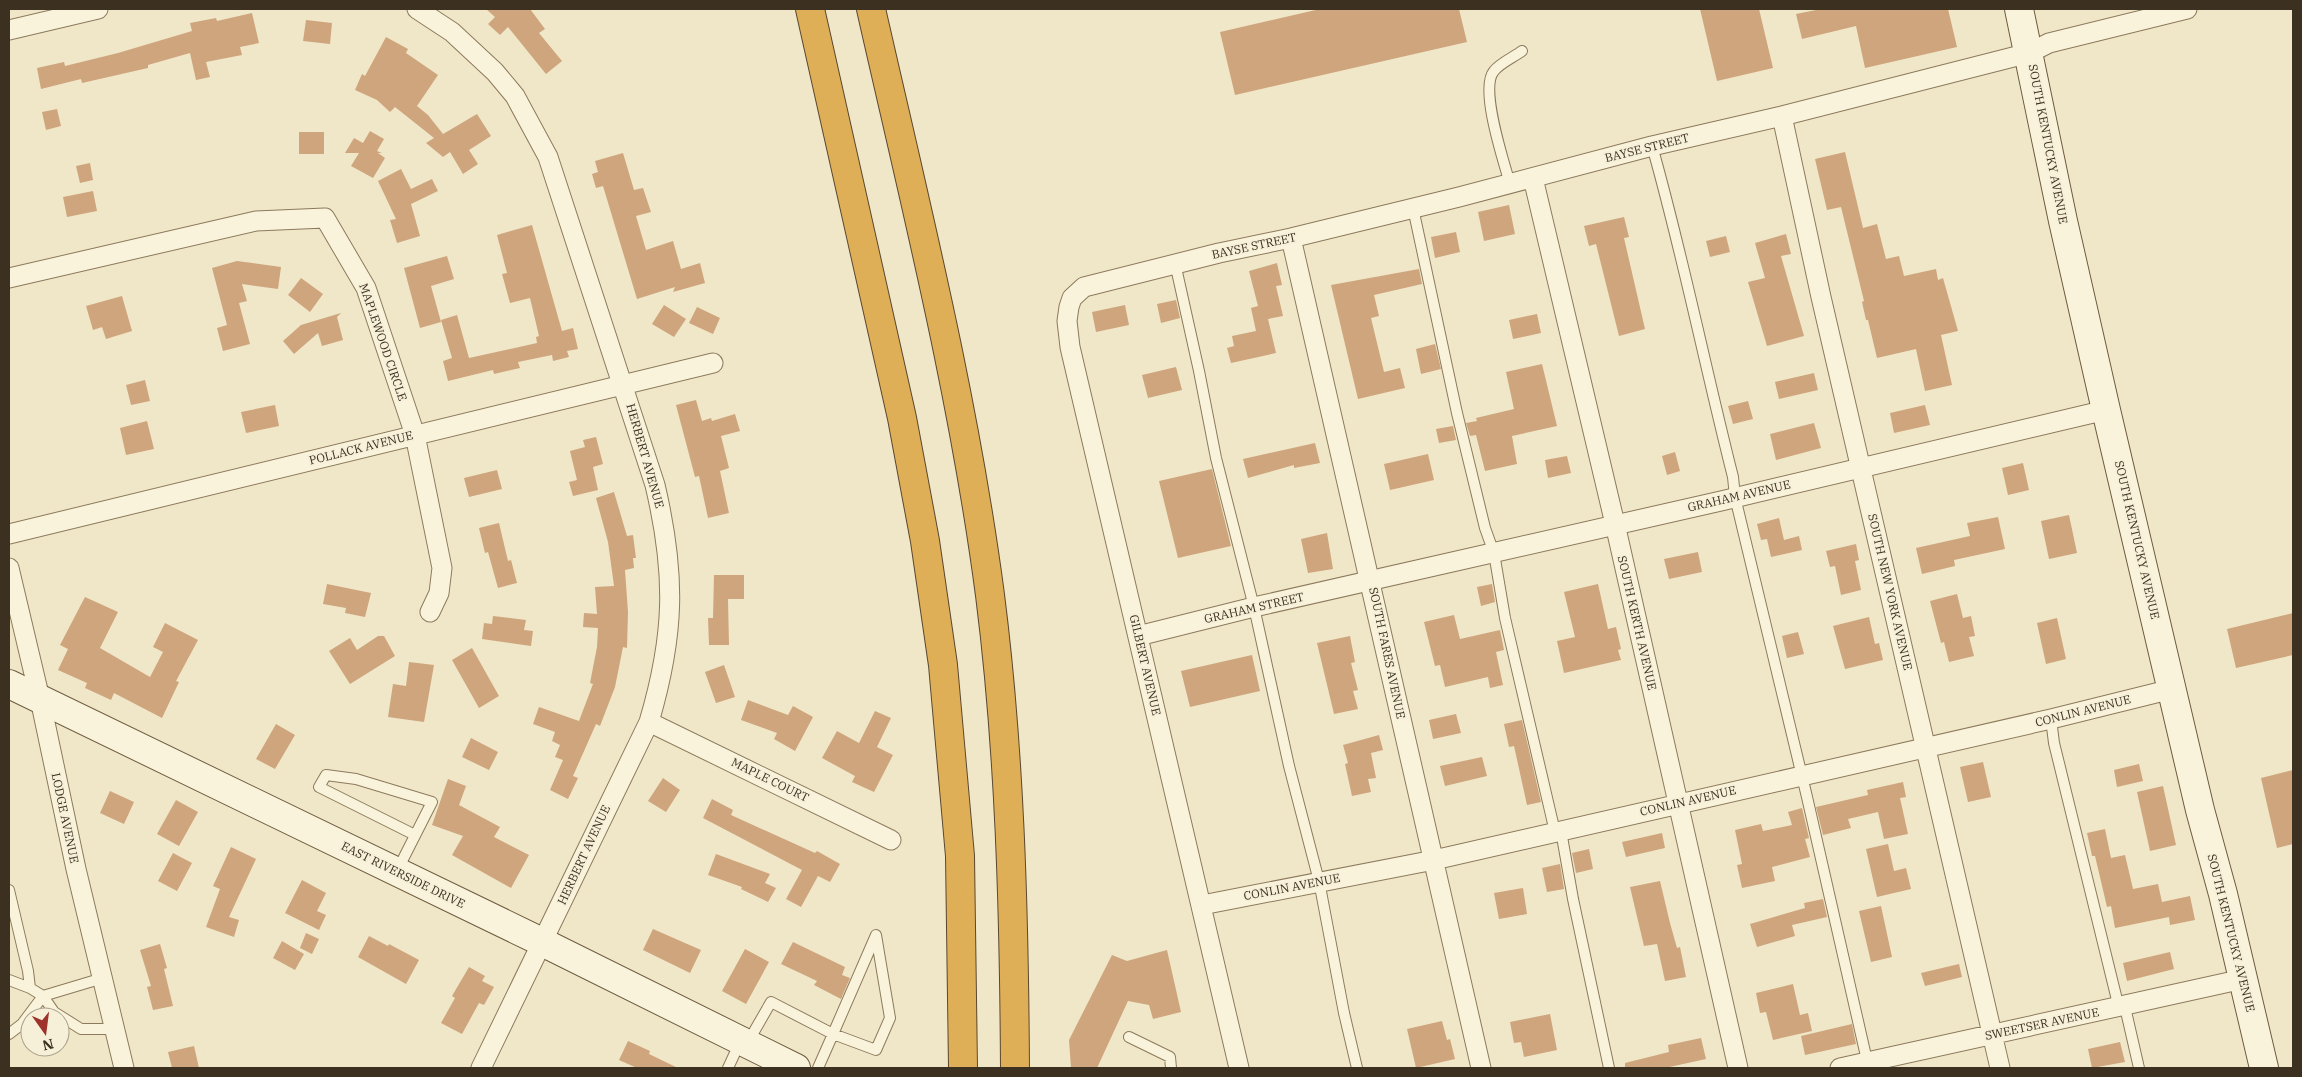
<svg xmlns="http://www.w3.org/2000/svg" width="2302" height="1077" viewBox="0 0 2302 1077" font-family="'IBM Plex Serif',serif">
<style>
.building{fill:#cea57d}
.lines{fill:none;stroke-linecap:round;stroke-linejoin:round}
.lane-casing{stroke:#8c7a5c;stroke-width:12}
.street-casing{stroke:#8c7a5c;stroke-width:21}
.secondary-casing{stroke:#6e5b3f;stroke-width:30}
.highway-casing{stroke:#5a4730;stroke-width:30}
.lane{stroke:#faf3dc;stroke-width:10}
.street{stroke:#faf3dc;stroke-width:19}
.secondary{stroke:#faf3dc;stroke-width:28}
.highway{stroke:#dfaf58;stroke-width:28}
.labels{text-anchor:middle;stroke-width:4;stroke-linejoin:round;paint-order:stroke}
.street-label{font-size:12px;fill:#3c3020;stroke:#f7f0d8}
</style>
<rect width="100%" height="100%" fill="#f0e7c8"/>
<path class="building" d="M486,9H530L545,29L539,33L562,61L546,74L508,27L500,35L488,24L495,17Z
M1320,9H1459L1467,42L1235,95L1220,32Z
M1700,9H1759L1773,68L1717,81Z
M1821,9H1948L1957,47L1865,68L1856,26L1802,39L1796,14Z
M252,13L259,43L240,47L242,55L206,62L210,77L196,80L190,53L148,65V68L82,83L81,79L41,89L37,68L64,62L65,66L118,53L192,31L190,23L216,18L217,21Z
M306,20L332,23L330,44L303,41Z
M386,37L408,49L406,53L438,75L417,106L428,115L443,134L477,114L491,136L469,150L478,164L463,174L450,152L443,157L426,143L434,138L395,107L390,112L377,100L355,90L362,74L365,76Z
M57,109L61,126L46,130L42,112Z
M370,131L384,139L377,151L382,153H378L385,158L373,178L351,166L359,153H345L354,138L363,143Z
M299,132H324V154H299Z
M1845,152L1863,228L1877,224L1886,259L1899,256L1904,276L1936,269L1938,280L1943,278L1958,331L1941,335L1952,385L1925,391L1916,349L1877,358L1868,320H1866L1862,302L1864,301L1841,207L1827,210L1815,159Z
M623,153L634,190L643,188L651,212L636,216L646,250L673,241L681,269L700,263L705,283L673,292L675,287L637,299L603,186L596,188L592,174L598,172L595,161Z
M90,163L93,180L80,183L76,166Z
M401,169L411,189L432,179L438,191L411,204L420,236L397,243L390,220L396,219L378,181Z
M93,191L97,211L67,217L63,197Z
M1509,205L1515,234L1484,241L1478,212Z
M1624,217L1629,237L1624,238L1645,329L1619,336L1596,244L1589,246L1584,226Z
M532,225L562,331L573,328L578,349L567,351L569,357L553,361L552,355L518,362L520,368L494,374L493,370L448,381L443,361L452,358L441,320L457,315L469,358L537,343L536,337L539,336L530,298L510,303L502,274L507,273L497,235Z
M1456,232L1460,252L1435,258L1431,237Z
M1786,234L1791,254L1781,256L1804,336L1767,346L1748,282L1765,278L1755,243Z
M1726,236L1730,252L1710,257L1706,241Z
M447,256L454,279L431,286L441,322L420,328L404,268Z
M237,261L281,267L278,289L242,284L247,301L239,303L250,344L223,351L217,328L227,325L212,268Z
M1277,263L1282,285L1276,286L1283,316L1268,319L1276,353L1231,363L1227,348L1234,346L1232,336L1256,331L1251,308L1258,306L1249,271Z
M1419,269L1422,284L1374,295L1379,316L1371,318L1384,372L1400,368L1405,388L1358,399L1331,285Z
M301,278L323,294L310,312L288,295Z
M122,296L132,331L106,339L102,327L93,330L86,306Z
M1176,300L1180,318L1161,323L1157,304Z
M664,305L686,319L674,337L652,324Z
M1125,305L1129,325L1096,332L1092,312Z
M697,307L720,318L713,334L689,323Z
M341,313L337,317L343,340L322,346L318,333L294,354L283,341L301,325Z
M1537,314L1541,333L1513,339L1509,320Z
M1435,344L1441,369L1421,374L1416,349Z
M1542,364L1557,426L1512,436L1517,464L1485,471L1476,435L1470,436L1466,423L1477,421L1476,418L1514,409L1506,372Z
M1176,367L1182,390L1148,398L1142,375Z
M1814,373L1818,390L1779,399L1775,382Z
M145,380L150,401L131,405L126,385Z
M696,400L702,421L711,418L712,421L735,414L740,431L721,436L729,468L720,471L729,513L708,518L699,476L695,477L676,405Z
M1748,401L1753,419L1733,424L1728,406Z
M275,405L279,426L246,433L241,412Z
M1925,405L1930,425L1894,433L1890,413Z
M147,421L154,449L126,455L120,428Z
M1814,423L1821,448L1776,460L1770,434Z
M1453,426L1456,440L1439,443L1436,429Z
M596,437L603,464L593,467L598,490L573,496L569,482L577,480L570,451L585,447L583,440Z
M1315,443L1320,463L1294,468V465L1248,478L1243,459Z
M1675,452L1680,471L1667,475L1662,456Z
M1428,454L1434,480L1390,490L1384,464Z
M1567,456L1571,473L1548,478L1545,460Z
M2023,463L2029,490L2008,495L2002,468Z
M1212,469L1231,546L1178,558L1159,481Z
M497,470L502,489L469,497L464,478Z
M614,492L627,536L633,535L636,558H633L634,568L625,570L628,612L627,648L623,647L615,687L600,726L596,724L573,776L578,778L568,799L550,790L563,760L555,757L560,745L552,741L555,732L533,724L539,707L579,721L593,684L590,683L597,647L598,628L583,627L584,613L597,614L595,587L614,586L608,542L596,498Z
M2069,515L2077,553L2049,559L2041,521Z
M1998,517L2005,549L1954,560L1955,566L1922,574L1916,548L1970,536L1967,523Z
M1779,518L1784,540L1799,536L1802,550L1771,557L1767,539L1761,540L1757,524Z
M499,523L508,561L511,560L517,583L498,588L488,552L485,553L479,528Z
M1327,533L1333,569L1308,573L1301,539Z
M1856,544L1859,560L1855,561L1861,590L1841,595L1835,566L1830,567L1826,551Z
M1698,552L1702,572L1669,579L1664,559Z
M714,575H744V599H728L729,645H709L708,618H713Z
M327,584L371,593L365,617L345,613L346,608L323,604Z
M1492,584L1495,602L1481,606L1477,587Z
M1598,584L1608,629L1616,627L1621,649L1618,650L1621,660L1564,673L1557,641L1575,637L1564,592Z
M1957,594L1963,618L1971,616L1975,636L1969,637L1974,656L1949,662L1944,642L1941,643L1930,601Z
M85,597L118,612L100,648L150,677L163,652L153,647L165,623L198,640L176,681L179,682L162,718L114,693L111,700L85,688L87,683L58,670L68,649L60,645Z
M2293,613V655L2236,668L2227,629Z
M1454,615L1460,639L1500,630L1504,650L1496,652L1503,685L1490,688L1488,677L1445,687L1440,665L1435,666L1424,622Z
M493,616L526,620L524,630L533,631L531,646L482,639L484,623L492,624Z
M1869,617L1875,644L1879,643L1883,660L1845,669L1833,626Z
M2057,618L2066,659L2046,664L2037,623Z
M1798,632L1804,654L1787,658L1782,636Z
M378,636H384L395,656L350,684L329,651L350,638L357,650Z
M1350,636L1355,662L1351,663L1358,690L1353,691L1358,709L1334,714L1317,643Z
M472,648L499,696L479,708L452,660Z
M1252,655L1260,691L1190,707L1181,671Z
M409,662L434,665L424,722L388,717L393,684L406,686Z
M724,665L735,697L716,703L705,672Z
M748,700L788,715L793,706L813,717L795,751L774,739L777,733L741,720Z
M875,711L891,718L877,747L893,755L874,792L852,782L855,776L822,758L837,731L859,743Z
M1456,714L1461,733L1433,739L1429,720Z
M1522,720L1541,802L1527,805L1514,746L1509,747L1504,724Z
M276,724L295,735L275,769L256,759Z
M1379,735L1383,750L1371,753L1376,778L1368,779L1371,792L1352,796L1345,764L1348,763L1343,745Z
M471,738L498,752L489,770L462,757Z
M1482,757L1487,776L1445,786L1440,766Z
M1983,762L1991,797L1968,802L1960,767Z
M2139,764L2143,781L2117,787L2114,770Z
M2293,770V844L2277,848L2261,778Z
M663,778L680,790L666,812L648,801Z
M448,779L466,786L459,805L500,827L494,837L529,855L511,888L452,855L463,836L432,825Z
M1903,782L1906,797L1900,798L1908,834L1884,839L1878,812L1848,819L1851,828L1823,835L1816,807L1868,795L1867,790Z
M2163,786L2176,845L2150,851L2137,792Z
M110,791L134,802L124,824L100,813Z
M712,799L733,810L731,815L815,853L817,851L840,864L830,882L818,876L801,907L786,899L802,870L703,818Z
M176,800L198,812L179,846L157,834Z
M1802,808L1809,838L1805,839L1810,857L1772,867L1775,881L1742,888L1737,865L1742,864L1735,830L1761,824L1763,831L1792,825L1788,812Z
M2105,829L2111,858L2125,855L2133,889L2158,884L2162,902L2190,896L2195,920L2170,925L2169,917L2115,928L2111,906L2107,907L2095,856H2092L2087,833Z
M1662,833L1665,848L1626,857L1622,842Z
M1888,844L1894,871L1906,868L1911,889L1877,897L1866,849Z
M231,847L256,859L229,917L239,920L234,937L206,927L220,889L213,886Z
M1589,849L1593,869L1576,873L1572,853Z
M173,853L192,863L177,891L158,881Z
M716,854L770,874L765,883L776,888L768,902L741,889L742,887L708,875Z
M1560,864L1564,889L1547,892L1542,868Z
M302,880L326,893L317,911L326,915L319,930L285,913Z
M1660,881L1670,923L1677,948L1680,947L1686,977L1665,981L1657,944L1644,946L1630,887Z
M1523,888L1527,914L1499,919L1494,893Z
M1823,899L1827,917L1792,925L1795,936L1757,947L1750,924L1805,908L1804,903Z
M1881,906L1892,957L1871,962L1859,911Z
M653,929L701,950L690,973L643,950Z
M306,933L319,939L312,954L300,948Z
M369,936L388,946L389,944L419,960L406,984L358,957Z
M282,941L304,954L295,970L273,958Z
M793,942L845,967L842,975L850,978L841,999L814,985L817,981L781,964Z
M160,944L167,968L164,969L173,1006L153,1010L147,987L151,986L140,950Z
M745,949L769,962L746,1004L722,991Z
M1167,950L1181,1012L1153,1019L1149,1005L1128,1001L1097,1068H1071L1069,1040L1112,955L1127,961Z
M2170,952L2174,969L2127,981L2123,963Z
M1959,964L1962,977L1925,986L1921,973Z
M469,967L485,976L482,981L494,987L484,1005L479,1003L462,1034L441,1023L455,998L452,996Z
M1793,984L1800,1015L1808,1013L1812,1031L1773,1040L1766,1012L1760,1013L1756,993Z
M1550,1014L1557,1050L1524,1057L1521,1042L1514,1043L1510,1022Z
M1442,1021L1447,1040L1450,1039L1455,1059L1416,1068L1407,1029Z
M1852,1024L1856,1044L1805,1055L1801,1036Z
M1701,1038L1706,1059L1665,1068H1625V1063L1669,1052L1668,1045Z
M628,1041L650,1051L649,1054L678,1068H637L619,1060Z
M2120,1042L2125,1062L2092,1068L2088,1049Z
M194,1046L199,1068H172L168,1052Z"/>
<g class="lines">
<defs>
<path id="lane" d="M1652,146C1683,255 1705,367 1733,477L1735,497L1807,797L1868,1065
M1510,184C1504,162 1479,88 1494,71C1500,63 1514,57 1522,51
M1413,208L1457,413L1485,528L1494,553L1505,618L1555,832
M1175,263L1199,371L1216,458L1254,607L1289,766L1319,881L1344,1013L1357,1068
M2051,719L2054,743L2119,1008
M1561,831L1573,899L1609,1068
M397,871L432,802L356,779L326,775L319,787L415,835
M9,890L28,971L30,988L43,996L103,978
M876,935L890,1018L876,1050L833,1034Z
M9,980L30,988
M2125,1007L2139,1068
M9,1034L22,1024L43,996L54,1012L81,1029H115
M1129,1037L1170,1057L1171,1068
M748,1042L771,1002L833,1034L818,1068
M728,1068L740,1042"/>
<path id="street" d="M417,9L452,32L495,72L515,96L548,157L655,485C676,574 675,634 649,722L481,1068
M9,30L98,9
M1782,116L1821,297L2000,1068
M1533,178L1615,524L1738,1068
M1291,238L1481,1068
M9,278L256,221L325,218L366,288L415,435L442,568L439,593L430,612
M9,534L713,363
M9,568L40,699L76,869L124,1068
M1138,636L1254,607L1721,501L2106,410
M649,722L891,840
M1202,905L1434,860L2051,719L2172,689
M1239,1068L1070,347L1067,321L1069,307L1072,298L1084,287L1219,253L1291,238L1459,197L1652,146L1782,116L2029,53L2049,43L2187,9
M1840,1068L2243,979"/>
<path id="secondary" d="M2019,9L2063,221L2106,410L2200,810L2223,894L2264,1068
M9,684L544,943L796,1068"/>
<path id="highway" d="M810,9L902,418L925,541L943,665L960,856L963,1068
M871,9C915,203 964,397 990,595C1010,752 1014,910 1015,1068"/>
</defs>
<use href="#lane" class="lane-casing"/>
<use href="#street" class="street-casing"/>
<use href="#secondary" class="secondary-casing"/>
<use href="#highway" class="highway-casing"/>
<use href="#lane" class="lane"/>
<use href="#street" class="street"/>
<use href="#secondary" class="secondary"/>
<use href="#highway" class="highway"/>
</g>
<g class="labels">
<g class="street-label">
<text transform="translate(2048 144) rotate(79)" y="4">SOUTH KENTUCKY AVENUE</text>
<text transform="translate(1647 148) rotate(-14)" y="4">BAYSE STREET</text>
<text transform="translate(1254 246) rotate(-12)" y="4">BAYSE STREET</text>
<text transform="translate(383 342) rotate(71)" y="4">MAPLEWOOD CIRCLE</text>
<text transform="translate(361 448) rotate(-14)" y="4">POLLACK AVENUE</text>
<text transform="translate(645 456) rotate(74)" y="4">HERBERT AVENUE</text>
<text transform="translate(1739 496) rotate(-13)" y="4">GRAHAM AVENUE</text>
<text transform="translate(2137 540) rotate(77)" y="4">SOUTH KENTUCKY AVENUE</text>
<text transform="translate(1890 592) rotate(77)" y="4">SOUTH NEW YORK AVENUE</text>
<text transform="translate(1254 608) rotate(-13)" y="4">GRAHAM STREET</text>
<text transform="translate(1637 623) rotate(77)" y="4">SOUTH KERTH AVENUE</text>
<text transform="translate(1387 653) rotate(78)" y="4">SOUTH FARES AVENUE</text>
<text transform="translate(1145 665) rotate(77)" y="4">GILBERT AVENUE</text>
<text transform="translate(2083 711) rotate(-14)" y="4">CONLIN AVENUE</text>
<text transform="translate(770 780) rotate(26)" y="4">MAPLE COURT</text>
<text transform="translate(1688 801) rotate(-13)" y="4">CONLIN AVENUE</text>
<text transform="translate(65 818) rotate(78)" y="4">LODGE AVENUE</text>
<text transform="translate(584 855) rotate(-65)" y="4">HERBERT AVENUE</text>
<text transform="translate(403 875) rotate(26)" y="4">EAST RIVERSIDE DRIVE</text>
<text transform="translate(1292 887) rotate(-11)" y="4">CONLIN AVENUE</text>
<text transform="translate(2231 933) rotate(76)" y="4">SOUTH KENTUCKY AVENUE</text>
<text transform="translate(2042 1024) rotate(-12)" y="4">SWEETSER AVENUE</text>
</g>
</g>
<rect width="2302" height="1077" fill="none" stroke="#3c3020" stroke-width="20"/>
<g transform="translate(45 1032) rotate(166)"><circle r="24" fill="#f7f0d8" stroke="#aca38e"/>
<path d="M0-4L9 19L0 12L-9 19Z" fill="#9d332b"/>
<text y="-8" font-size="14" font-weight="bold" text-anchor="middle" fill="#3c3020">N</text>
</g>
</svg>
